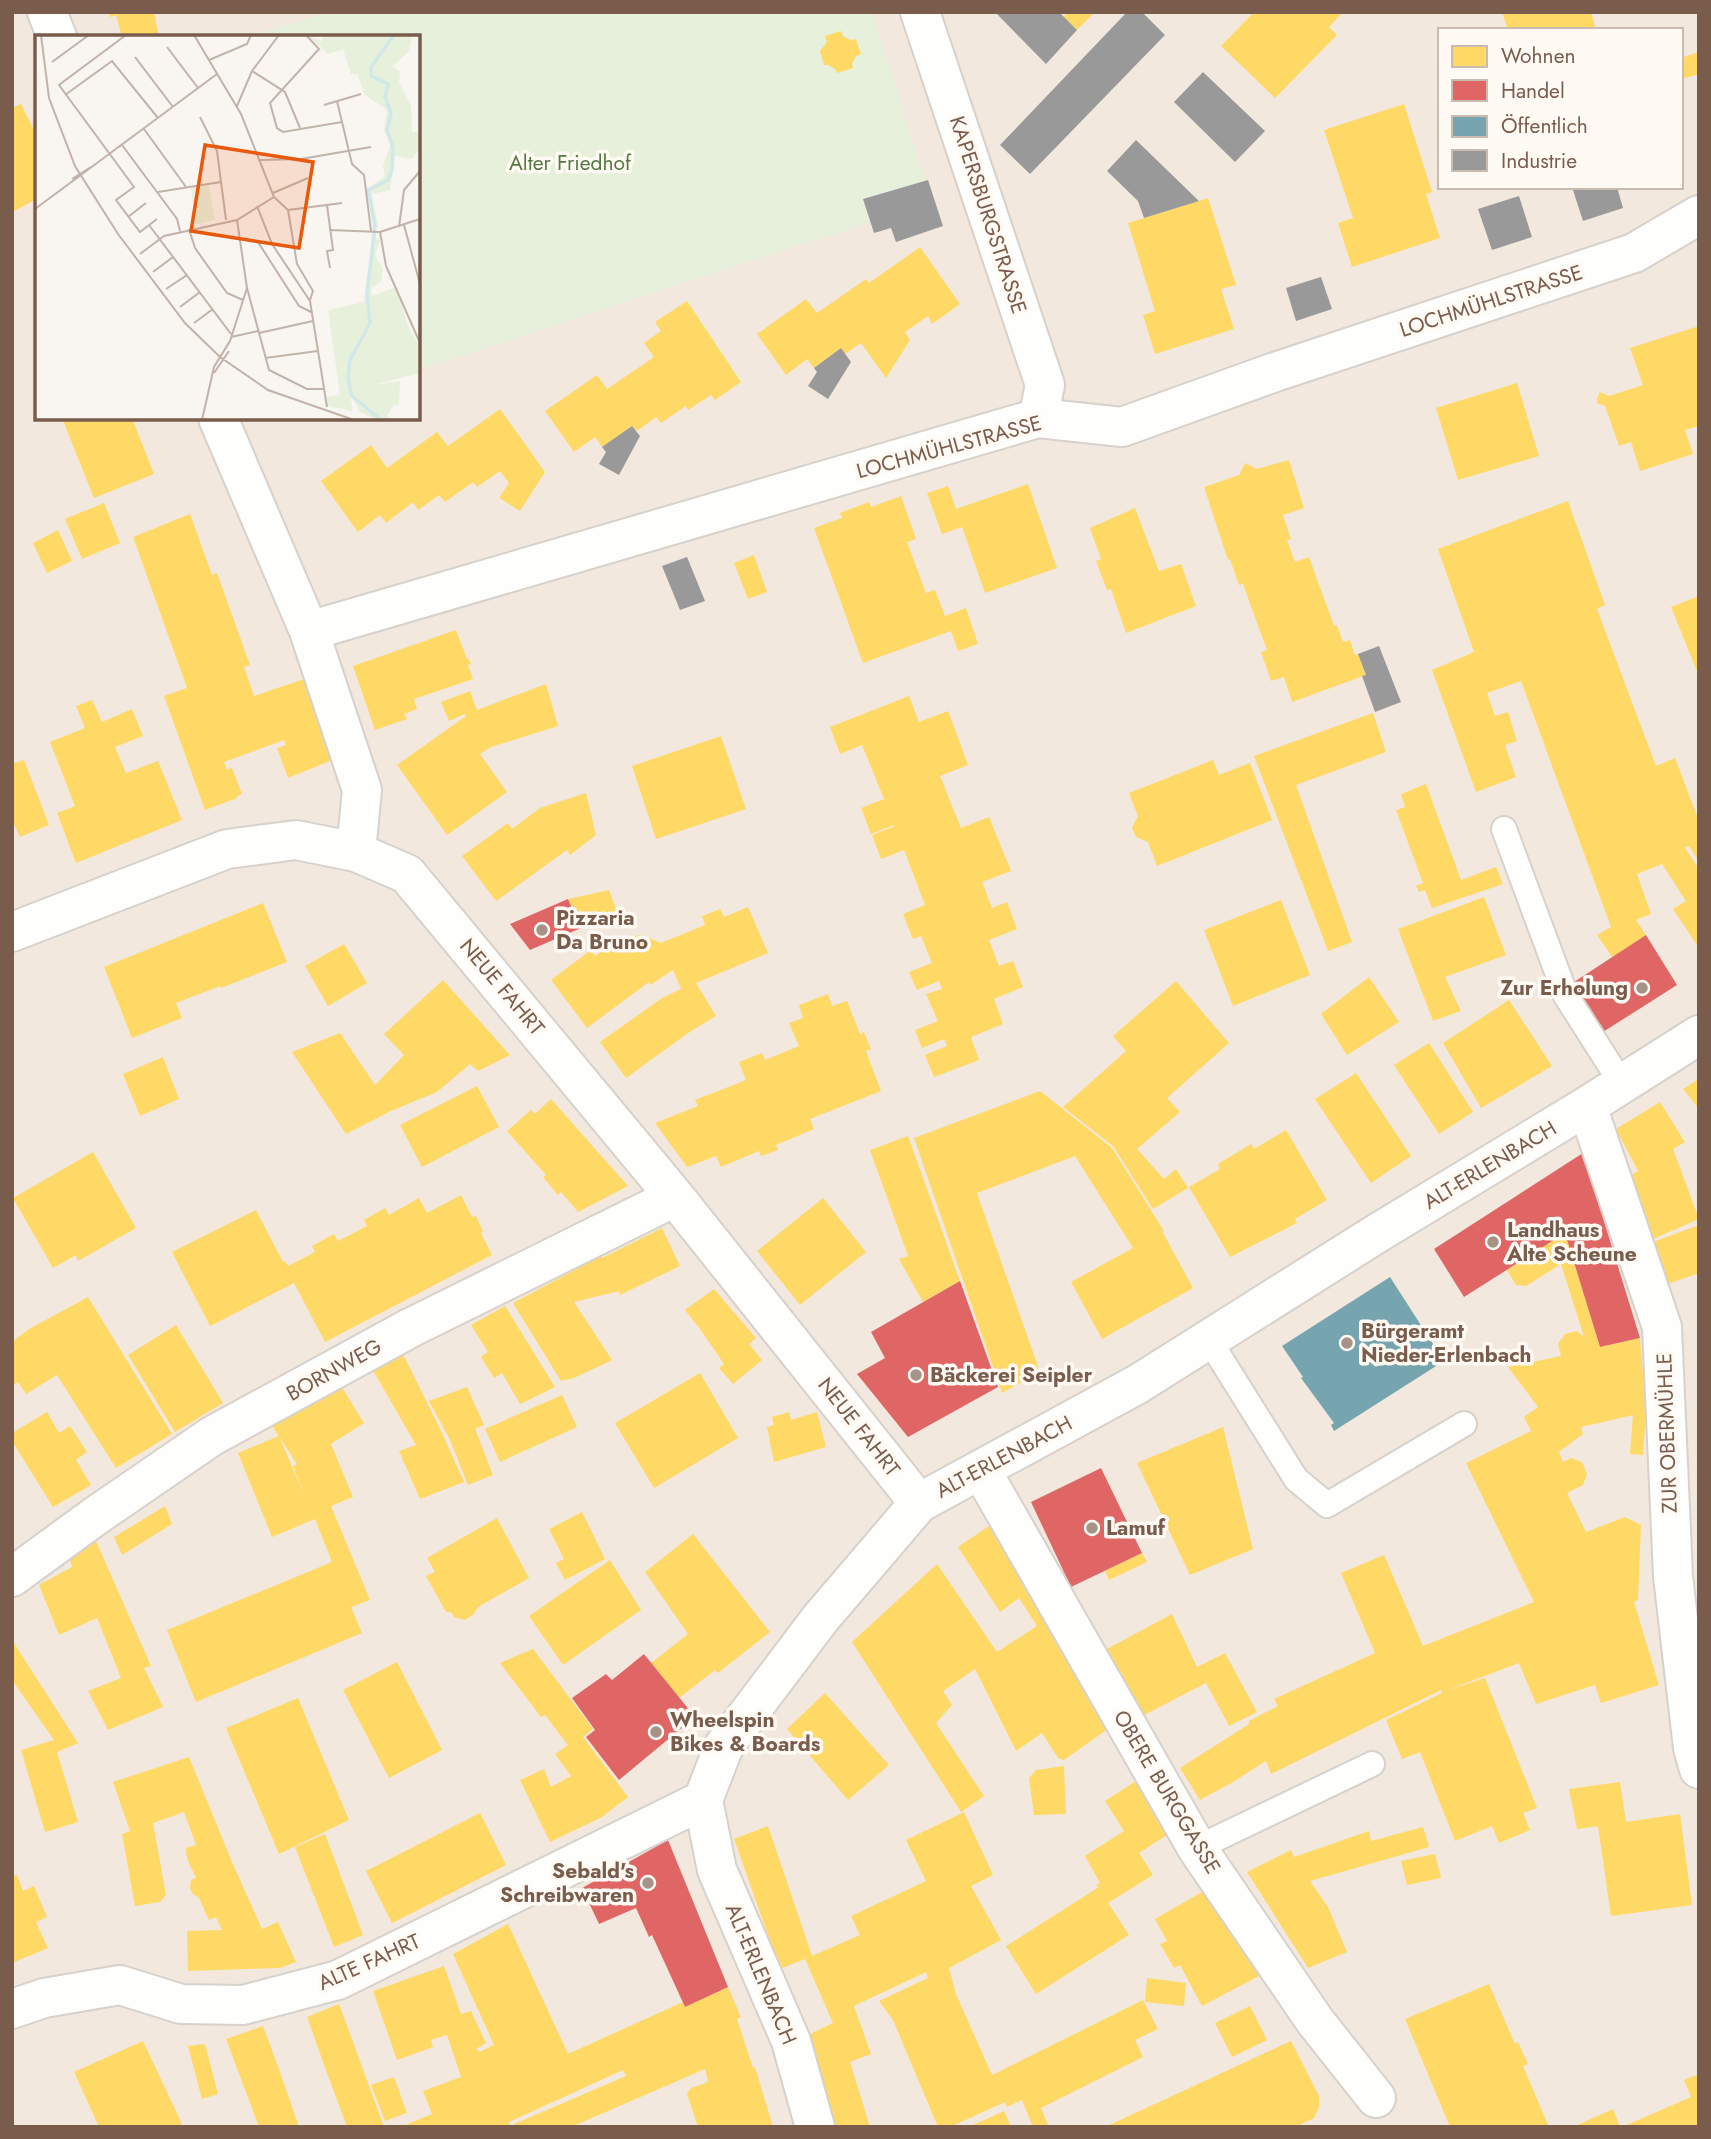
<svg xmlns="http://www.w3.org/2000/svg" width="1711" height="2139" viewBox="0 0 1711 2139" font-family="Jost,sans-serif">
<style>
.residential{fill:#f2e8de;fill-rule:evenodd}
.green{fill:#e7f0db}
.homes{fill:#ffd966}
.shops{fill:#e06666}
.public{fill:#76a5af}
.industry{fill:#999}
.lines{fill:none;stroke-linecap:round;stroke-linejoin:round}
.service-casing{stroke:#d7d1cb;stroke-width:28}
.minor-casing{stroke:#d7d1cb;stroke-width:42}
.service{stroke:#fefefd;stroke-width:24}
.minor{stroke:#fefefd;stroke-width:38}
.poi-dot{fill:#a69286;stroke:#fffaf3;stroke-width:2.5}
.labels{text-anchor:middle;stroke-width:7;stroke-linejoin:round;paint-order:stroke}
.park-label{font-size:21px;fill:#537a41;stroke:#fffaf3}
.street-label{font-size:21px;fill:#7a5c4d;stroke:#fffaf3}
.poi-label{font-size:21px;font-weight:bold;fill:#7a5c4d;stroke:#fffaf3;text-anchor:start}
.inset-river{fill:none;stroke:#d0e8ea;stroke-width:3.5}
.inset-road{fill:none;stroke:#c2b3aa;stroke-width:2}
.view{fill:#e8590c;fill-opacity:0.15;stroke:#e8590c;stroke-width:3.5}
.inset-edge{fill:none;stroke:#7a5c4d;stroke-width:3.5}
</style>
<rect width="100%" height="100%" fill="#f9f5f0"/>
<path class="residential" d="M12,12H1699V2127H12ZM1440,30H1681V187H1440ZM37,37H418V418H37Z"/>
<path class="green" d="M331,12H872L932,202L418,370V37H246Z"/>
<path class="homes" d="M109,12H154L159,37H130L135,35L134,33L122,37L116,15L110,17Z
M1068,12H1095L1077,30L1063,17Z
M1254,12H1343L1329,27L1337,35L1275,98L1221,46Z
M1502,12H1591L1596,30H1508Z
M841,31L843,36L850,40L856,39L861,54L856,56L852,64L853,68L837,73L835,69L828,65H824L820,51L827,42L825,36Z
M1699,52V74L1681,79V58Z
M21,104L37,136V199L12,212V108Z
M1404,104L1432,192L1426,194L1440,238L1352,267L1338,223L1353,218L1324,130Z
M1208,198L1236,285L1221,289L1234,329L1155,354L1143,315L1155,311L1128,223Z
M920,247L960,304L932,324L928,316L905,332L910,340L886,378L861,343L845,354L841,348L814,368L807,359L786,375L757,334L806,299L817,313L866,279L869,283Z
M687,301L741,382L715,400L711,395L688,410L686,406L661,423L656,417L637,431L632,426L602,447L595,437L574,452L545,411L597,375L607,389L654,357L644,343L661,331L655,322Z
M1699,326V426L1685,430L1693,454L1640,471L1631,442L1619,446L1605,406L1597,403V398L1600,392L1609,396L1643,385L1630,348Z
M1517,383L1539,456L1458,480L1436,408Z
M500,409L545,472L520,511L499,498L509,483L500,471L477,487L473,482L445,502L439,495L418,510L413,502L386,523L380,515L358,532L321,481L371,445L387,468L437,432L448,446Z
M62,418H132L154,474L94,498Z
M1289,460L1304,508L1283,515L1291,539L1287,540L1295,562L1309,557L1334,626L1337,625L1343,642L1350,640L1355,655L1358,654L1366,675L1292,702L1284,677L1271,681L1261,652L1267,650L1243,584L1239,585L1230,559L1228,560L1204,487L1239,475L1245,463L1257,469Z
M1028,484L1057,568L985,593L962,527L942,534L927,493L948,486L956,509Z
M901,496L916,539L907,542L926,593L935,590L945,616L966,608L978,644L958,651L951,631L863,663L814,528L842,518L840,513L869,502L871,507Z
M1568,501L1605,605L1597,609L1656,766L1675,758L1699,821V861L1689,846L1685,848L1699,869V948L1673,909L1686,901L1662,864L1637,874L1651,914L1636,920L1646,935L1613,958L1597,935L1611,927L1521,681L1487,693L1495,716L1508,712L1517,741L1505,745L1516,777L1476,792L1432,670L1474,652L1438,549Z
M104,503L120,543L82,559L65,519Z
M1135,508L1159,571L1181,564L1196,606L1126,633L1111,589L1107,590L1096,561L1101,559L1090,528Z
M190,514L212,575L217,573L250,665L244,667L254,696L304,679L335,759L288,778L277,748L286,745L284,740L224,762L227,770L232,768L242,794L237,796V798L205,810L164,696L187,688L133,537Z
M58,530L72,561L47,573L33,543Z
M754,555L767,592L748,599L734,563Z
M1699,596V676L1671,607Z
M456,630L467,659L468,658L471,664L468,665L473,679L414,699L417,709L404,714L407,719L375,730L353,666Z
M546,684L558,726L491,747L480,754L507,792L447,835L397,765L466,716L465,714L449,721L441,702L470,691L477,710Z
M909,696L919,722L948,711L959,740L968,765L940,776L961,828L989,817L1011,871L982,882L992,908L1007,902L1017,929L989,940L999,966L1013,961L1023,987L994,999L1003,1024L971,1037L979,1060L934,1077L925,1055L947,1046L944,1039L922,1048L915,1030L938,1021L926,994L942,989L939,981L917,990L909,972L932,963L921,936L913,939L903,914L925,905L904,850L881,859L872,835L895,826L894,825L871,834L861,808L884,799L862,745L840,754L830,727Z
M92,700L102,722L132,709L143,736L115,747L126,773L158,761L182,820L76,863L57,813L75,806L50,742L85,728L76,706Z
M1373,713L1386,752L1296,785L1352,942L1328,951L1254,756Z
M721,736L746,809L656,839L632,766Z
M24,760L49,825L20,837L12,820V764Z
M1213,760L1219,775L1250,763L1272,820L1157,866L1148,842L1136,837L1132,828L1138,816L1129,793Z
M1426,784L1461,880L1496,867L1503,884L1432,908L1425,890L1419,892L1416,886L1423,883L1396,810L1405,807L1401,794Z
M586,793L596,835L570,855L567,850L496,901L462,856L508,823L512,829L540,808Z
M609,890L617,911L581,928L568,899Z
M1484,897L1506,955L1445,977L1461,1011L1433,1021L1398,929Z
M1281,900L1310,975L1233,1006L1204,930Z
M263,903L287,962L221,988L220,986L176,1003L182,1018L132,1038L104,967Z
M748,907L768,953L696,983L716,1016L688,1033L626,1078L600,1042L662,998L681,989L673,970L650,985L649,982L587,1028L551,980L591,950L595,956L620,939L641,935L661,943L705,925L702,916L720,909L724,917Z
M344,944L367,983L328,1006L305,966Z
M1369,977L1399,1022L1347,1055L1321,1014Z
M443,980L510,1055L478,1071L470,1064L437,1092L391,1111L346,1134L292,1052L340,1033L375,1085L404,1055L384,1034Z
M1176,981L1229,1043L1167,1098L1180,1112L1137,1149L1164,1179L1176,1169L1188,1188L1153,1209L1113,1146L1063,1107L1126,1051L1113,1036Z
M828,994L832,1006L847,1001L860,1034L864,1032L871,1049L866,1051L881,1091L810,1119L814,1129L776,1145L778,1150L761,1156L759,1151L721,1167L716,1156L687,1167L655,1123L698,1106L695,1100L746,1080L739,1062L762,1053L765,1060L799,1046L789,1023L803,1018L799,1005Z
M1509,1000L1552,1066L1481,1108L1443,1043Z
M1429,1043L1473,1112L1439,1134L1394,1065Z
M163,1057L179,1099L140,1116L123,1074Z
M1356,1073L1411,1156L1371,1183L1315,1099Z
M1699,1079V1109L1683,1089Z
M477,1086L499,1127L422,1167L400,1125Z
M1040,1091L1112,1148L1164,1231H1162L1193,1288L1102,1339L1071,1282L1133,1248L1075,1156L977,1193L1040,1372L1002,1393L914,1138Z
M551,1099L628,1186L578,1212L561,1192L558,1195L543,1177L546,1175L507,1131L531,1110L535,1114Z
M1660,1102L1685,1142L1673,1149L1699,1219L1653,1239L1630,1176L1638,1171L1616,1129Z
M1286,1130L1327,1200L1295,1219L1297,1223L1230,1257L1189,1187L1220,1169L1218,1164L1251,1144L1254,1149Z
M908,1136L960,1281L923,1302L899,1259L908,1256L870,1150Z
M93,1152L136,1228L78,1261L76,1255L53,1268L13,1198Z
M461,1195L472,1217L476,1216L483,1231L481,1233L492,1255L325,1342L294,1283L210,1326L172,1252L256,1210L283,1262L285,1261L288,1266L315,1252L312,1246L334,1234L338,1241L367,1226L364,1220L385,1208L389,1215L419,1198L427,1213Z
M823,1198L866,1252L800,1305L757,1251Z
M1699,1225V1273L1668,1284L1653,1242Z
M662,1228L680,1266L620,1295L619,1291L574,1302L612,1360L574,1378L561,1381L513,1303L601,1256L602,1258Z
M1565,1233L1600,1347L1640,1338L1646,1411L1643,1455L1630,1454L1633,1415L1581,1427L1583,1434L1559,1452L1563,1462L1571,1458L1582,1462L1587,1474L1583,1485L1567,1493L1586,1532L1625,1517L1641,1525L1638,1600L1634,1602L1659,1685L1601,1703L1595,1685L1536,1704L1519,1663L1445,1691L1485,1678L1537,1808L1523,1813L1530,1830L1499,1843L1492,1826L1455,1841L1420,1752L1402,1759L1386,1720L1442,1693L1441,1690L1271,1774L1266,1761L1233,1782L1200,1800L1180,1768L1249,1724V1721L1278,1706L1274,1699L1375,1653L1341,1573L1384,1555L1423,1646L1534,1602L1466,1463L1531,1431L1524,1417L1538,1407L1508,1367L1561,1356L1558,1344L1565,1334L1577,1331L1584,1337L1561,1264L1526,1286L1516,1285L1507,1270Z
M714,1289L756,1338L749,1344L762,1360L733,1384L719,1368L724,1364L700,1329L685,1310Z
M88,1297L172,1434L116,1468L57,1375L26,1394L18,1382L12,1386V1342L29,1329Z
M505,1306L555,1387L520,1404L502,1373L494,1378L481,1357L488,1352L471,1325Z
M176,1325L223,1403L175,1432L128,1355Z
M402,1352L442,1433L464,1482L420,1499L399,1451L416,1445L371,1367Z
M700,1373L738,1438L654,1488L615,1423Z
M338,1381L364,1423L331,1444L353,1497L331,1506L370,1600L351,1607L362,1633L196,1702L167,1630L332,1562L315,1519L272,1537L238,1453L279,1436L306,1499L293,1466L297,1464L271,1424Z
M467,1387L484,1425L475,1429L493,1475L468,1485L450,1440L429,1401Z
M562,1395L577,1427L500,1462L485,1429Z
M47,1412L59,1433L70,1426L87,1452L76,1460L91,1485L53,1507L12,1441V1433Z
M789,1412L791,1420L817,1412L826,1447L774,1462L767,1427L774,1425L772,1417Z
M1223,1427L1253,1549L1190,1575L1137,1463Z
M165,1506L172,1524L122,1555L114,1537Z
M582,1512L605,1559L565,1580L556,1563L564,1559L549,1529Z
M497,1518L529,1578L478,1607L474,1614L465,1620L454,1617L451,1612H446L426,1576L435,1572L427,1558Z
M992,1524L1112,1726L1064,1760L1058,1758L1042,1733L1016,1751L975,1669L943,1691L952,1705L936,1723L984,1796L961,1812L852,1642L937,1564L997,1652L1037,1626L1019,1598L1000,1612L958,1547Z
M693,1534L770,1632L718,1673L715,1670L679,1698L651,1663L688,1634L645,1572Z
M96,1541L151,1666L144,1668L163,1707L108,1730L88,1691L121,1678L97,1618L59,1635L39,1585L72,1567L70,1560Z
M1142,1553L1147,1562L1109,1580L1105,1571Z
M610,1560L641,1610L563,1665L529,1616Z
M1172,1614L1197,1667L1225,1653L1257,1712L1229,1726L1206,1683L1144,1715L1105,1650Z
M12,1640L78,1743L57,1752L78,1822L45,1832L21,1750L54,1740L12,1680Z
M533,1649L593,1729L583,1737L628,1797L602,1817L550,1842L520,1780L544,1769L551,1787L571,1776L555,1754L568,1745L545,1715L541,1717L500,1663Z
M397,1662L442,1750L389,1778L343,1690Z
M825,1693L889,1765L848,1800L787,1729Z
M298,1698L349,1820L279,1854L226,1728Z
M189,1757L232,1862L262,1929L278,1922L296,1962L280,1968L188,1971L187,1931L222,1930L216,1917L209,1920L199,1898L193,1894L190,1888L191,1880L196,1878L187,1859L186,1848L196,1845L184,1812L153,1823L166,1895L160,1902L135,1906L122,1834L130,1831L113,1782Z
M1064,1766L1066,1814L1034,1815L1029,1778L1036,1770Z
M1136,1781L1170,1833L1139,1853L1153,1875L1108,1903L1129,1935L1036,1994L1006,1946L1099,1887L1096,1885L1100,1883L1085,1856L1124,1831L1105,1801Z
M1620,1782L1626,1822L1680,1814L1692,1905L1611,1916L1598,1826L1577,1829L1569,1789Z
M964,1812L993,1875L971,1886L1001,1940L949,1968L956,1994L992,2075L1143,2000L1158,2029L1135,2040L1143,2057L1041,2108L1049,2127H1033L1022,2100L1007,2107L1005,2102L950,2127H938L893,2020L879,2001L928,1978L926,1972L854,2006L871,2054L850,2062L870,2127H831L804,2037L833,2023L805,1959L780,1969L734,1839L768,1826L812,1956L860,1935L851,1916L926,1881L906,1840Z
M480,1813L506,1865L392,1923L366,1871Z
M1423,1827L1429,1847L1310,1881L1328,1907L1347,1952L1308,1968L1247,1872L1291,1850L1294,1857L1369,1831L1371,1841Z
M325,1834L363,1935L334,1947L295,1847Z
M1435,1854L1441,1878L1407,1885L1401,1861Z
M17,1875L23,1891L34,1886L47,1917L36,1922L48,1948L12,1963V1876Z
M1209,1888L1259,1976L1202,2006L1180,1965L1174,1968L1160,1944L1167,1941L1155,1919Z
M508,1924L568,2054L683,2002L685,2007L728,1987L741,2017L737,2019L753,2068L755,2067L773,2127H698L687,2094L691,2088L708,2082L705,2069L571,2127H515L514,2124L626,2076L623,2070L509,2122L511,2127H401L432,2114L423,2091L461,2077L447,2035L431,2040L433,2047L397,2060L373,1991L444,1966L461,2014L471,2011L486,2043L476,2049L479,2052L494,2045L453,1954Z
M1147,1978L1186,1983L1184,2006L1145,2002Z
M1489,1984L1515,2044L1518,2042L1528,2064L1523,2066L1549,2127H1450L1405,2019Z
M339,2004L360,2061L384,2127H347L327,2073L307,2017Z
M1250,2006L1267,2040L1232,2057L1215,2023Z
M263,2026L280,2072L299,2127H259L226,2039Z
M143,2041L182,2124L176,2127H99L74,2072Z
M1291,2041L1319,2096V2107L1314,2118L1295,2127H1105Z
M205,2044L218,2094L202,2099L188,2046Z
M1699,2074V2127H1622L1691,2097L1684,2080Z
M394,2077L407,2113L385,2121L371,2085Z
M1613,2109L1620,2127H1573Z
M1004,2111L1011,2127H969Z"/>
<path class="shops" d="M568,899L581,928L530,950L510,924Z
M1646,935L1677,985L1603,1032L1571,984Z
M1583,1153L1640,1338L1600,1347L1565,1233L1464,1297L1434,1249Z
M960,1281L998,1387L908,1437L857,1374L885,1358L871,1332Z
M1101,1468L1142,1553L1071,1587L1031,1502Z
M644,1654L695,1717L619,1780L586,1737L595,1730L572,1698L606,1674L612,1680Z
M668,1840L728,1987L685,2007L652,1935L649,1937L636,1908L599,1924L582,1888Z"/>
<path class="public" d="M1390,1277L1444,1361L1334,1431L1331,1425L1334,1423L1301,1378L1303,1377L1282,1346Z"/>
<path class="industry" d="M995,12H1059L1077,30L1046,64Z
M1127,12H1142L1165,35L1030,174L1000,145Z
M1203,72L1265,131L1235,162L1174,102Z
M1136,140L1168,171L1199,201L1144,218L1138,201L1107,171Z
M928,180L943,226L896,242L891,228L874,233L863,199Z
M1572,187H1617L1623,208L1583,221Z
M1519,196L1532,237L1492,250L1478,209Z
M1321,277L1332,309L1296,321L1286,288Z
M841,348L851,362L828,399L808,386L817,372L814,368Z
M632,426L640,436L619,475L599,464L606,452L602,447Z
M687,557L705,601L680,610L662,566Z
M1379,646L1401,702L1375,712L1362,676L1366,675L1358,654Z"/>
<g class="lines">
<defs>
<path id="service" d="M1504,829L1566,996L1622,1084
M1209,1340L1296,1479L1327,1505L1464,1424
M1197,1848L1372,1764"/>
<path id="minor" d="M47,12L57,37
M920,12L1045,385L1038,418
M218,418L309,631L362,790L356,852
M309,631L1038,418L1122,427L1275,372L1634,253L1699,215
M12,932L227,849L296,840L356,852L407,874L675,1197L919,1503
M1587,1106L1662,1327L1673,1576L1693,1748L1699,1769
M981,1470L1197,1848L1315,2021L1376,2098
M12,1577L94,1517L212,1436L410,1328L675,1197
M12,2009L44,1998L120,1985L181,2004L243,2005L338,1980L703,1800
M815,2127L791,2041L717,1870L703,1800L724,1746L820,1619L919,1503L1138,1384L1376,1234L1587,1106L1699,1035"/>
</defs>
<use href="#service" class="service-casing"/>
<use href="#minor" class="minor-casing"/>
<use href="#service" class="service"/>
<use href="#minor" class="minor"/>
</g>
<g class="poi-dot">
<circle cx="542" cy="930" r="7"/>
<circle cx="1642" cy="988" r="7"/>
<circle cx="1493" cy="1242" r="7"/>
<circle cx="1347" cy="1343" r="7"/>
<circle cx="916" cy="1375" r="7"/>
<circle cx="1092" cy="1528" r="7"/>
<circle cx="656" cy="1732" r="7"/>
<circle cx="648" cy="1883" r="7"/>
</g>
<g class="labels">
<g class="park-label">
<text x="570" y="170">Alter Friedhof</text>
</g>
<g class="street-label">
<text transform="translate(988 215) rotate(72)" y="7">KAPERSBURGSTRASSE</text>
<text transform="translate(1491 301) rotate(-18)" y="7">LOCHMÜHLSTRASSE</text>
<text transform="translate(949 447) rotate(-15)" y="7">LOCHMÜHLSTRASSE</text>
<text transform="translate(502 987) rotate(50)" y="7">NEUE FAHRT</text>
<text transform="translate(1490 1165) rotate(-31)" y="7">ALT-ERLENBACH</text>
<text transform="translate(334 1370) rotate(-29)" y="7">BORNWEG</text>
<text transform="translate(859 1427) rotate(52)" y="7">NEUE FAHRT</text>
<text transform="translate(1667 1433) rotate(-92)" y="7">ZUR OBERMÜHLE</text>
<text transform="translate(1004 1457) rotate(-28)" y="7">ALT-ERLENBACH</text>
<text transform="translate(1167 1792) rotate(59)" y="7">OBERE BURGGASSE</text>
<text transform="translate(369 1962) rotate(-24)" y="7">ALTE FAHRT</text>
<text transform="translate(761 1974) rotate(67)" y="7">ALT-ERLENBACH</text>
</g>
<g class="poi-label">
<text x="556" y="925">Pizzaria<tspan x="556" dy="24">Da Bruno</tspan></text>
<text x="1628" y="995" text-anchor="end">Zur Erholung</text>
<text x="1507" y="1237">Landhaus<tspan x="1507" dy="24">Alte Scheune</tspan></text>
<text x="1361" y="1338">Bürgeramt<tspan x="1361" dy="24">Nieder-Erlenbach</tspan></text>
<text x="930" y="1382">Bäckerei Seipler</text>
<text x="1106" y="1535">Lamuf</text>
<text x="670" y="1727">Wheelspin<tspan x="670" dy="24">Bikes &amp; Boards</tspan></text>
<text x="634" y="1878" text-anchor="end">Sebald's<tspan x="634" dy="24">Schreibwaren</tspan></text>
</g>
</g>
<g transform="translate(35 35)">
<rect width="385" height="385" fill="#f9f5f0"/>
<path d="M273,0L286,6L291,0H377L374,16L358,31L365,37L364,48L376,71L377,97H385V113L376,124L360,121L355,155L337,159L343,192H338L332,154L350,141L348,131L356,108L349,96L352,75L330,60L322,39H316L308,14L293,19ZM174,151L180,185L161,189L156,153ZM338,200L345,206L340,220L348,234L346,247L336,253L337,261L361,252L374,294L385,311V338L338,350L365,346L364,370L358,371L352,381L357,385H342L325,377L315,359L318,376L293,371L292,362L305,360L293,275L329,267Z" fill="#e7f0db"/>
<path class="inset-river" d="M346,385L317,361L313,343L315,325L335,288L332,259L340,191L333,155L353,145L357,135L358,113L352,95L356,78L350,62L353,49L336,41V32L359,0"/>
<path class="inset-road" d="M6,0L14,63L40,131L83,199L150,288L185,322L233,355L319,385M91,0L24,50L99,152L81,165L105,197L122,184M159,0L206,79L239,162L253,175M271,0L284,14L235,68L242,93L248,97L307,87M132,12L163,53M100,22L138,72M174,25L212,9L216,0M17,27L54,0M217,36L250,57L265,93M30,60L77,26L123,83M302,66L317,129L329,140L336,196M289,70L326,59M202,71L217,36L244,0M165,82L182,116L191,185M109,94L151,152M87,110L142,184L145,196M225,125L266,124L336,112M37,144L56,132M123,157L186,147M238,158L273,143M292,170L298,215L292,216L295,233M222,171L237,209L275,266L292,372M0,174L182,39M253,175L262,229L278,256L275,265M253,175L307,168M93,182L111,168M114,190L196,299M369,190L385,249M364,192L369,155L385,136M154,194L160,213L192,258L208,265M294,195L345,197L385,184M345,197L351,231L385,308M223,207L264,271L276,277M105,219L129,201L202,185L239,162M118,237L138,222M212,253L234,335L272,354H289M131,254L152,240M145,272L165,257M159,288L178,274M224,298L278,286M196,302L223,296M230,323L283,316M179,338L194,316M167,385L179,332L195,306L212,253L202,185"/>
<path class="view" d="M170,110L278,127L264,213L156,196Z"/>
<rect width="385" height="385" class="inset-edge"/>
</g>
<rect width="1711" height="2139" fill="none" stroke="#7a5c4d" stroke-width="28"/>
<rect x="1438" y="28" width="245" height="161" fill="#fffaf3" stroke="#cabbb1" stroke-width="2"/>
<rect x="1452" y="46" width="35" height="21" fill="#ffd966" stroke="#cabbb1" stroke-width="2"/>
<text x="1501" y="63" font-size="21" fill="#7a5c4d">Wohnen</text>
<rect x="1452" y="80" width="35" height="21" fill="#e06666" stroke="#cabbb1" stroke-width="2"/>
<text x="1501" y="98" font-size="21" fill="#7a5c4d">Handel</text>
<rect x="1452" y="116" width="35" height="21" fill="#76a5af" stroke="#cabbb1" stroke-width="2"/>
<text x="1501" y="133" font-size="21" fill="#7a5c4d">Öffentlich</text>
<rect x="1452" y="150" width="35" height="21" fill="#999999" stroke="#cabbb1" stroke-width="2"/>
<text x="1501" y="168" font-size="21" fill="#7a5c4d">Industrie</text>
</svg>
